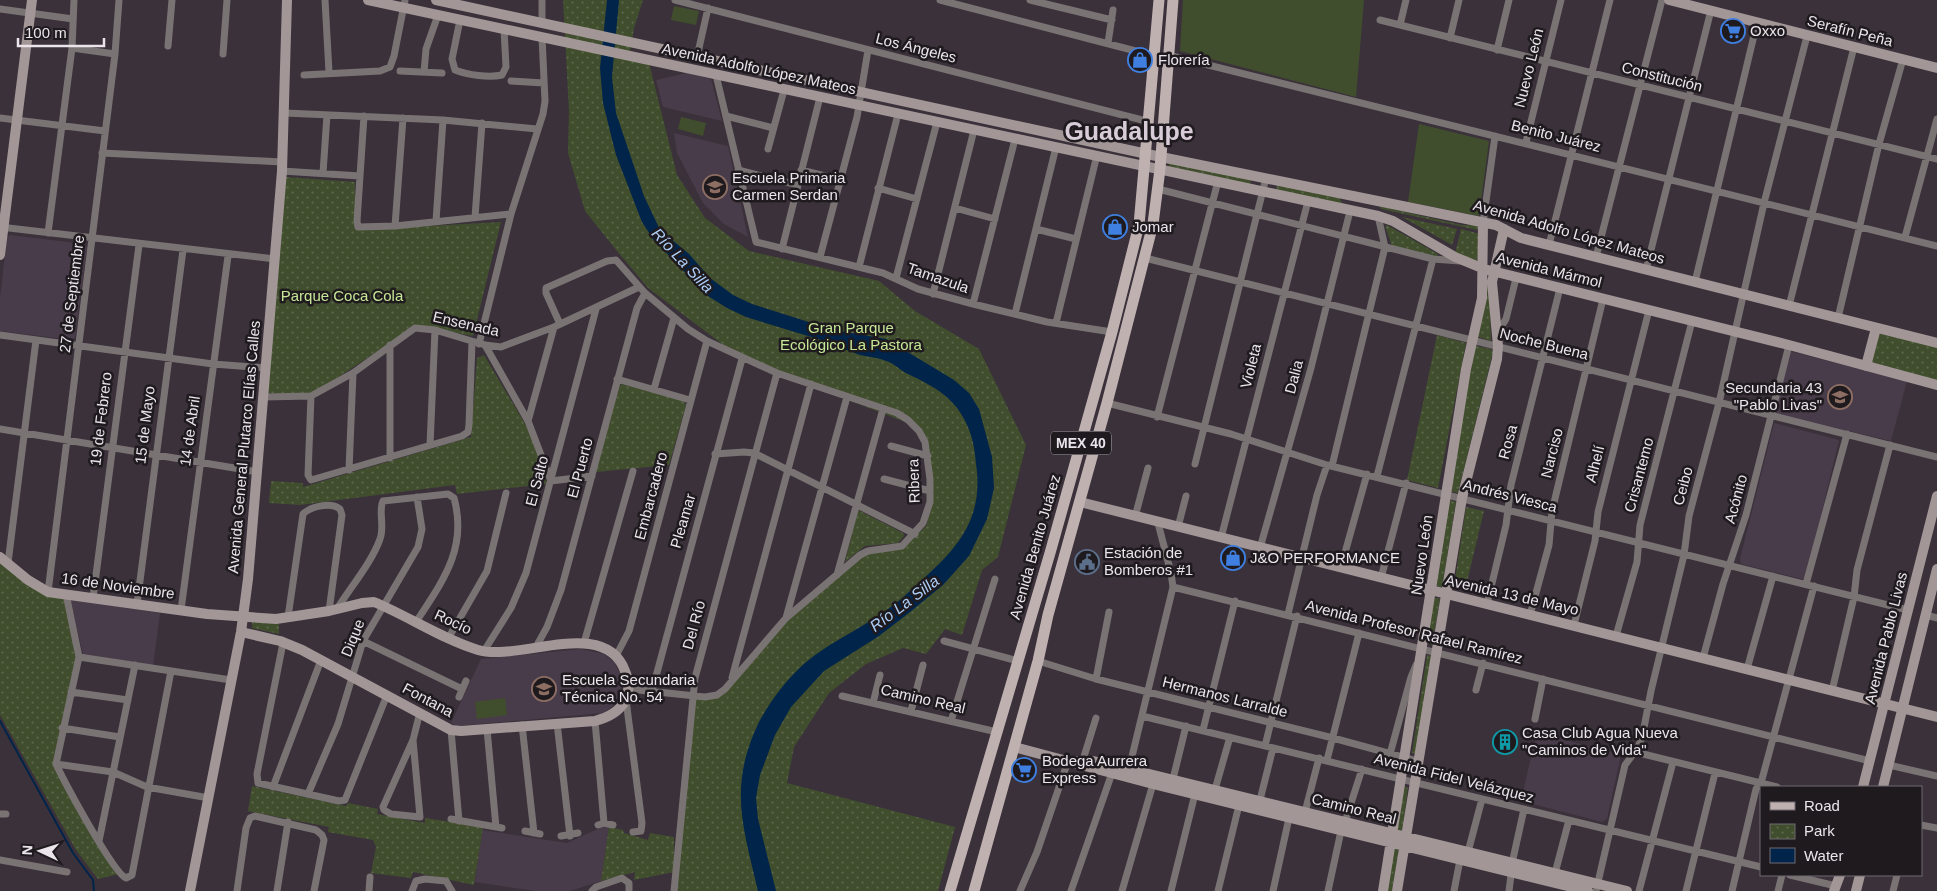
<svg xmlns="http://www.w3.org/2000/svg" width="1937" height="891" viewBox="0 0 1937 891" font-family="Arial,sans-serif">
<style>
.built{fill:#493c4a}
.grass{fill:#404e2d}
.park{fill:url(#park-dots)}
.water{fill:#01244a}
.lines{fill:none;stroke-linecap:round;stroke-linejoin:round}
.stream{stroke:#01244a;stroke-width:2}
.street{stroke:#7a7373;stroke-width:7}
.secondary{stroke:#a29696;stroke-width:10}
.primary{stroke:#c0b1b1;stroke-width:11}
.labels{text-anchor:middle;stroke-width:5;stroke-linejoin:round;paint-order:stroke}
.shield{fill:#1e1a1e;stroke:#aea8ae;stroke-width:1}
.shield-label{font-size:14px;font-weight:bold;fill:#ebe5eb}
.poi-label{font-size:15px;fill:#ebe5eb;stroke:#1e1a1e;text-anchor:start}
.street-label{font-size:15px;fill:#ebe5eb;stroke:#1e1a1e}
.park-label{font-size:15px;fill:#c6e796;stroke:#1e1a1e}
.water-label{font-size:16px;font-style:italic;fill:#accdf5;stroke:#1e1a1e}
.town-label{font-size:25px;font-weight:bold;fill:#d7ccd7;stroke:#1e1a1e}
</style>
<defs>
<pattern id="park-dots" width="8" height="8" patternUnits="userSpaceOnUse" patternTransform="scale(1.25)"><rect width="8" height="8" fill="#404e2d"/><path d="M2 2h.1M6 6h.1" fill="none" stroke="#5c674c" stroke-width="1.8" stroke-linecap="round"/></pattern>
</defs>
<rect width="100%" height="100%" fill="#3a313a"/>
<path class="built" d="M687,73L711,79L722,121L663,107L656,80Z
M674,133L728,146L748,237L724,224L703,203L677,153Z
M10,235L84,244L87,247L75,337L72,340L0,331V298L7,237Z
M1789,351L1907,381L1891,441L1774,413Z
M1774,423L1839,440L1806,578L1802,579L1741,564L1740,559Z
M70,599L160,613L153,666L83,654Z
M581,649L604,654L614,662L620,673L622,683L620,694L613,706L603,713L457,726L451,723L481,659Z
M1540,733L1621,755L1607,819L1602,822L1521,801L1536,735Z
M602,827H609L601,881L570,891H535L475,882L482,830L567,843Z"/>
<path class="grass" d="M1183,0H1364L1356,97L1180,51Z
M674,6L699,11L696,25L671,20Z
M681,117L706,123L703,136L678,129Z
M1419,124L1489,141L1479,216L1408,202Z
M505,698L507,715L477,719L475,702Z"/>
<path class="park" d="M563,0H643L634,28L630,52L651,56L650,67L677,175L705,218L749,251L879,281L915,311L979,349L1026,445L998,557L982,570L962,635L945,629L926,654L903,648L866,664L829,693L794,747L787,783L955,827L938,891H674L693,696L717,695L766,640L860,555L897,548L919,529L921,531L927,525L930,491L925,442L913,425L742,359L648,288L617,251L585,211L568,153L569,111Z
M1169,163L1251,178L1250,186L1169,169Z
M286,177L355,182V230L501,222L473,336L416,326L311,395L266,393Z
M1277,184L1340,198L1343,206L1276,192Z
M1379,206L1462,225H1476L1479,228L1477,230L1381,209Z
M1402,217L1457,229L1452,245Z
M1387,225L1438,254L1436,257L1392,246L1385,226Z
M1461,229L1480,234L1477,261L1455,254Z
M1485,281H1489L1491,341L1476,336Z
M1879,332L1937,346V380L1870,363Z
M1437,335L1466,343L1438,488L1407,480Z
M1472,345L1491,349L1493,352L1458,493L1447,490Z
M484,355L534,439L547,484L457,494L455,485L300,505L269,503L271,481L303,483V487L471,437L477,358Z
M622,384L684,401L686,405L669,465L596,472L619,386Z
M1446,499L1456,502L1442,588L1435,585Z
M1466,507L1484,511L1465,590L1454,587Z
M858,510L903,533L904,536L898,543L865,546L845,562Z
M0,557L28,580L66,594L79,651L56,764L119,874L98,879L76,850L0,715Z
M1433,597L1440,599L1432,645L1425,643Z
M252,621L279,624V634L252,628Z
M1427,655L1433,656L1416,754L1412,753Z
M252,786L346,806L348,803L378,809L377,814L425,823V818L483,827L474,885L413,872L411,878L371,873L376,847L373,840L328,832L329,827L248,811Z
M1404,786L1408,788L1402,831L1397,830Z
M609,827L623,830L624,833L648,840L650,833L674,837V872L634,880L635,872L601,881Z
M1394,848L1399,849L1392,891H1387Z"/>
<path class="water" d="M607,0H619L612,77L616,113L644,196L660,230L689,254L710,278L733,295L752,304L834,330L886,339L954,380L969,393L979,409L992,457L994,488L987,519L969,556L943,585L910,612L879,636L824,671L791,707L775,735L760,775L756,798L758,819L776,891H758C743,826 728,787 759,722C771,700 786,680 805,663C827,644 854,632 878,616C894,606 908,593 922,580C959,547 984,517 976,464C975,451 973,439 968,427C956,398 935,387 908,374C901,371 896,365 889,362C880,358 870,357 860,355L818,339L746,317L727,308L708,296L653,239L642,222L616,155L603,103L600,68Z"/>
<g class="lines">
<path class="stream" d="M0,721L73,853L93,880L94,891"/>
<path class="street" d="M325,0L329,72
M675,0L1150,122
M940,0L1155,56
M1030,0L1112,20
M0,9L73,19
M460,20L452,59L455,70C468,75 489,78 502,75L506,67L504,29
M1380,20L1937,159
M542,24V0
M1400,25L1406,0
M1450,38L1459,0
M1108,43L1113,10
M168,46L172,0
M72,48L115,54
M1497,50L1509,0
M223,54L227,0
M1168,55L1937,246
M697,57L708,8
M400,71L442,73
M424,72L426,49L438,15
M304,75L380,71L390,67L394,56L405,0
M716,75L756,242L883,273L918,289L973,304L1047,322L1112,332
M511,81L544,83
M285,113L443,120L537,129
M364,116L357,221L358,227L395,226L511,214
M726,116L773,128
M0,118L105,131
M1526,142L1561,0
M768,149L784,90
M102,153L282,162
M738,170L798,185
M801,170L841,180
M282,171L360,176
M323,173L327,115
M878,188L917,199
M1158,189L1433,259L1460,261
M955,208L995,219
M475,217L482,123
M436,221L443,120
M1483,223L1495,136
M395,226L403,118
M0,227L275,259
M1036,229L1076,239
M48,233L72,48L74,0
M1905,237L1937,119
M1549,245L1610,0
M782,249L820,97
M820,257L857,117L868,50
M1596,257L1662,0
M1145,258L1937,457
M859,267L898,114
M1646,270L1711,10
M896,278L937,122
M1695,282L1757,23
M933,294L974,130
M973,304L1015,139
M1789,306L1854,47
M1015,314L1056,147
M1838,318L1879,144L1903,59
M1056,323L1097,155
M560,324L546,293V288L607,261L616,260L645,293L688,329L707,341L777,373L897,413L908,420L919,431L925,442L930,479V502L923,523L902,546L868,551L860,555L786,618L725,689L717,695L705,697L629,689
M1497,333L1506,319L1516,278
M0,335L213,364L266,368
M479,344L511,214L543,114L545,101L542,37
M485,345L528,421L551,481L592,476
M617,379L690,400
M654,389L674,318
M311,396L308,475L311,480L462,436L468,432L469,425L472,342
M264,397L311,396L353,373L415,328L435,330L485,345L501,347L554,327L639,287
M1107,403L1231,434L1327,465L1908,610
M1157,417L1218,181
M528,421L554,327
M0,429L258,472
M430,445L435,330
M891,446L928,456
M715,454L744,452L754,453L915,534
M390,458V345
M1195,464L1266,178
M1332,466L1385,247L1378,216
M349,470L353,373
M1377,476L1433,259
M884,479L930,491
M1135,517L1148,468
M1178,527L1186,496
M1221,538L1308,201
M1260,548L1311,368L1350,211
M8,563L36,340
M1341,567L1367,474
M837,575L883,409
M1381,578L1406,483
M1806,584L1847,434
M1173,587L1870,761
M48,592L115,54L119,0
M66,594L79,657L56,764C64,781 113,873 126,878L132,875L171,671
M93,598L139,245
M137,604L183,250
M1487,604L1506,525L1511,485L1560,288
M337,609C350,588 372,562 380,539C385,526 378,511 383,501L448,494L454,498C468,549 442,582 416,622
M181,610L228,256
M1288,614L1317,495L1327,465
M1530,615L1549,545L1552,511L1603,299
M1926,615L1937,618
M288,617L303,514C311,506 331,502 340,509L342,515L329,611
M786,618L847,397
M1574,625L1595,541L1598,512L1649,310
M1616,636L1637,562L1640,525L1692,321
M449,637L487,571L506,493
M363,641L462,689
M944,641L1018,661
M283,643L257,774L258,783L339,801L345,800L387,695
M584,643L633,471
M536,647L547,627L561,590L637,308L645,293
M484,651L511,608L526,573L596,309
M616,656L629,631L707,341
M79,657L231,680
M1703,658L1723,584L1746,515L1789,345
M1038,661L1096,679L1333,738L1417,761
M1747,669L1773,576
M732,678L811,384
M1096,679L1109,612
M1476,690L1483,663
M652,691L742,359
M1832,691L1854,597L1857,570L1890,445
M71,692L128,700
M842,696L997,732
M459,697L466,681
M626,700L642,823L641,831L633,832
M873,703L880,675
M911,711L923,665
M1142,716L1761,867
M1535,719L1543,679
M595,721L604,823
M951,721L995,579
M557,723L570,836
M522,725L534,833
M62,728L120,737
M487,729L496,827
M451,730L459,821
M1203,730L1235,601
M413,740L420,817L391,814L384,810L383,807L413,740L420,712
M1265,746L1297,616
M1635,752L1777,787
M1390,754L1411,677L1416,665
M1327,760L1359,633
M1082,763L1096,718
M56,764L113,772L147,787L209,798
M1889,765L1937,776
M1128,773L1173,587L1171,573L1158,523
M1172,783L1186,726
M273,787L321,660
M1214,793L1230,737
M308,794L338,724L363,641L418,547L422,529L417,497
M1259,804L1273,748
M0,814H6
M1304,816L1319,758
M451,819L502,828
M1345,822L1362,769
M598,825L604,823L613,825
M1921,825L1937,828
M525,831L540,834
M561,836L578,833
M99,841L135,665
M1468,852L1482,799
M0,860L67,872
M1790,875L1836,886
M1554,877L1569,820
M237,891L246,828L250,818L255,816L316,830L322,835L324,840L314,891
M277,891L288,822
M369,891L370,877
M412,891L416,881L425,879L446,881L452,891
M592,891L596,887L622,878L629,883V891
M674,891L695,678L777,373
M1020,891L1037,852L1068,761
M1071,891L1112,773
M1122,891L1153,784
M1171,891L1195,794
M1218,891L1239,805
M1273,891L1289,818
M1328,891L1341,831
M1454,891L1460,860
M1509,891L1513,859L1524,809
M1596,891L1625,765L1637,749L1642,738L1651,691L1684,555L1689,516L1719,403L1764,203L1807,36
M1639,891L1673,762
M1686,891L1715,773
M1732,891L1756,789L1761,783L1814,586
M1778,891L1782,875
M1893,891L1897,875"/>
<path class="secondary" d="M368,0L1378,216L1393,221L1455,257L1484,269L1789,345L1937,385
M436,0L1161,157L1496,225L1521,238L1937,343
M1669,0L1937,68
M0,255L32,0
M1866,366L1876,328
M1080,502L1937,717
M0,557L28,580L48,592L207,614L276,619L329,611L362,603L374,602C408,616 444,640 478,650C519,662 605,616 625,671C629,680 630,692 625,701C619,712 606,718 595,721L461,731L451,730L302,650L280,641L241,632
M1014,747L1153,784L1588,891
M1077,761H1092L1129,769L1627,891
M1863,787L1937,496
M1883,787L1937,569
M190,891L241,632L248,579L282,171L287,0
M1383,891L1466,369L1482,298L1483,223
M1397,891L1462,498L1497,359L1498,346L1492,282L1504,229
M1834,891L1840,875
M1856,891L1860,875"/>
<path class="primary" d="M950,891L1050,553L1112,332L1139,225L1159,0
M974,891L1038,661L1048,615L1107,403L1153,224L1160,169L1173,0"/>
</g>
<defs>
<symbol id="supermarket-ring" viewBox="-11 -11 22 22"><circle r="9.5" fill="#1e1a1e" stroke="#3f7fe0" stroke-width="1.5"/><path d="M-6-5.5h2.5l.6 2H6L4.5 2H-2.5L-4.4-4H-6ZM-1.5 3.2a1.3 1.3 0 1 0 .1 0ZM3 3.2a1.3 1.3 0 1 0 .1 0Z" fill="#3f7fe0"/></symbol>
<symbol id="shop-ring" viewBox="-11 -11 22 22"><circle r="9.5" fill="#1e1a1e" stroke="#3f7fe0" stroke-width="1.5"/><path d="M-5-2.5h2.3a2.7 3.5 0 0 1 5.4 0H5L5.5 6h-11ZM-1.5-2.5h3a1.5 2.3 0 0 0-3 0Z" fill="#3f7fe0"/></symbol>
<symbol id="school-ring" viewBox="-11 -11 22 22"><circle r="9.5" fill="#1e1a1e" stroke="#8d6e63" stroke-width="1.5"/><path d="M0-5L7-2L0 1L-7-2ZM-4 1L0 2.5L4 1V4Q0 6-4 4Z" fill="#8d6e63"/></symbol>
<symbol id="civic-ring" viewBox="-11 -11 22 22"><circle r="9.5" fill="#1e1a1e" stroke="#5c6f8a" stroke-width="1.5"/><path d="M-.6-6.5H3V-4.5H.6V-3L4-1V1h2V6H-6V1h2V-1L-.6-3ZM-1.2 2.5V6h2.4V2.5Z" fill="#5c6f8a"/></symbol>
<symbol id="building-ring" viewBox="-11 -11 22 22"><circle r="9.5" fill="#1e1a1e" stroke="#0f9aa8" stroke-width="1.5"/><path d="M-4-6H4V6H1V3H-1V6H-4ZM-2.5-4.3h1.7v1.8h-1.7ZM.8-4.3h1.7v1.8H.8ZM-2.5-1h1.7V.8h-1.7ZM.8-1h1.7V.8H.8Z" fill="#0f9aa8"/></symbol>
</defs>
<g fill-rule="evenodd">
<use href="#supermarket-ring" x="1719" y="17" width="28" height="28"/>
<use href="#shop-ring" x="1126" y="46" width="28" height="28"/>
<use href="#school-ring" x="701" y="173" width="28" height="28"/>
<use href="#shop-ring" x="1101" y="213" width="28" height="28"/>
<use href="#school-ring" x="1826" y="383" width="28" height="28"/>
<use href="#shop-ring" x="1219" y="544" width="28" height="28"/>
<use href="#civic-ring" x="1073" y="548" width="28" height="28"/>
<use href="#school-ring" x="530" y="675" width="28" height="28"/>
<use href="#building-ring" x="1491" y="728" width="28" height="28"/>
<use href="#supermarket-ring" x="1010" y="756" width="28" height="28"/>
</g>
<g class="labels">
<rect class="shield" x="1051" y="431.5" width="60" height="23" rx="4"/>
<g class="shield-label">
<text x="1081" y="448">MEX 40</text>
</g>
<g class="poi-label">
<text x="1750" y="36">Oxxo</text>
<text x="1158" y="65">Florería</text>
<text x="732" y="183">Escuela Primaria<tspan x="732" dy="17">Carmen Serdan</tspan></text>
<text x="1132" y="232">Jomar</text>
<text x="1822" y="393" text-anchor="end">Secundaria 43<tspan x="1822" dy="17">"Pablo Livas"</tspan></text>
<text x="1104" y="558">Estación de<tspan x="1104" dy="17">Bomberos #1</tspan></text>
<text x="1250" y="563">J&amp;O PERFORMANCE</text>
<text x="562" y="685">Escuela Secundaria<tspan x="562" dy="17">Técnica No. 54</tspan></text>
<text x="1522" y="738">Casa Club Agua Nueva<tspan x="1522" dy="17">"Caminos de Vida"</tspan></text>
<text x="1042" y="766">Bodega Aurrera<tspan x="1042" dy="17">Express</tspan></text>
</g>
<g class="street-label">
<text transform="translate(1850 31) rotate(14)" y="5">Serafín Peña</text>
<text transform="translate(916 48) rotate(14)" y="5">Los Ángeles</text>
<text transform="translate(1529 68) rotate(-76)" y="5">Nuevo León</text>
<text transform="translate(759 69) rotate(12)" y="5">Avenida Adolfo López Mateos</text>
<text transform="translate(1662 77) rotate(14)" y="5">Constitución</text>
<text transform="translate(1556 136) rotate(14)" y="5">Benito Juárez</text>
<text transform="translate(1569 232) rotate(16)" y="5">Avenida Adolfo López Mateos</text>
<text transform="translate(1549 270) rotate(14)" y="5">Avenida Mármol</text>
<text transform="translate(938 278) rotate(19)" y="5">Tamazula</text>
<text transform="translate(72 294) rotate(-83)" y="5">27 de Septiembre</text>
<text transform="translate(466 324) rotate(13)" y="5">Ensenada</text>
<text transform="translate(1544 344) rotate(14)" y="5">Noche Buena</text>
<text transform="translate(1251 366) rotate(-76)" y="5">Violeta</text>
<text transform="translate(1294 377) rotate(-75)" y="5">Dalia</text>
<text transform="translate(101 419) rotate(-83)" y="5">19 de Febrero</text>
<text transform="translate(145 425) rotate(-83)" y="5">15 de Mayo</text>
<text transform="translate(190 431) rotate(-82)" y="5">14 de Abril</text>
<text transform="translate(1508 442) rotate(-75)" y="5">Rosa</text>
<text transform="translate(244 447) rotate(-85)" y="5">Avenida General Plutarco Elías Calles</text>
<text transform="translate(1552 453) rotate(-76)" y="5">Narciso</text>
<text transform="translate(1595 464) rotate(-76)" y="5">Alhelí</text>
<text transform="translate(580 468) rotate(-75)" y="5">El Puerto</text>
<text transform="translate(1639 475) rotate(-75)" y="5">Crisantemo</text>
<text transform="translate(537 481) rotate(-75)" y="5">El Salto</text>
<text transform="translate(914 481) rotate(-92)" y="5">Ribera</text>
<text transform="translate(1683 486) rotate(-75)" y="5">Ceibo</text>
<text transform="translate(651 496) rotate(-75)" y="5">Embarcadero</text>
<text transform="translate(1510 496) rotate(14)" y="5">Andrés Viesca</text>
<text transform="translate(1736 499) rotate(-75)" y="5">Acónito</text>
<text transform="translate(683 521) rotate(-74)" y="5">Pleamar</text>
<text transform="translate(1035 547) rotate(-74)" y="5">Avenida Benito Juárez</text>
<text transform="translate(1422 555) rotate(-82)" y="5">Nuevo León</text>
<text transform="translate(118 586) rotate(8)" y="5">16 de Noviembre</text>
<text transform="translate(1512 595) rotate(13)" y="5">Avenida 13 de Mayo</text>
<text transform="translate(453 622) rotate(25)" y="5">Rocío</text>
<text transform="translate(694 625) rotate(-75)" y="5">Del Río</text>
<text transform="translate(1414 632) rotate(14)" y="5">Avenida Profesor Rafael Ramírez</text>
<text transform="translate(353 638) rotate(-68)" y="5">Dique</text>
<text transform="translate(1886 638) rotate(-76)" y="5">Avenida Pablo Livas</text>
<text transform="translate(1225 697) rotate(14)" y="5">Hermanos Larralde</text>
<text transform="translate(923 699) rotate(13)" y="5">Camino Real</text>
<text transform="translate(428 700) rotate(28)" y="5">Fontana</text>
<text transform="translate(1454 778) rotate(14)" y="5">Avenida Fidel Velázquez</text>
<text transform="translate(1354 809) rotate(14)" y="5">Camino Real</text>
</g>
<g class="park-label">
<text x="342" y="301">Parque Coca Cola</text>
<text x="851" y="333">Gran Parque<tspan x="851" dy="17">Ecológico La Pastora</tspan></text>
</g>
<g class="water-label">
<text transform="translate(683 260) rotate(47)" y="6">Río La Silla</text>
<text transform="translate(904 603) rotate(-37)" y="6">Río La Silla</text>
</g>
<g class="town-label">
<text x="1129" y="140">Guadalupe</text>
</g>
</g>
<rect x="1760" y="786" width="162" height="90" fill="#1e1a1e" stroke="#706b70"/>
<rect x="1770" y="802" width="25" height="8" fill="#c0b1b1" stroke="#706b70"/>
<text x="1804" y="811" font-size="15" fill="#ebe5eb">Road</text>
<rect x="1770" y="824" width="25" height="15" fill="url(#park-dots)" stroke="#706b70"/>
<text x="1804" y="836" font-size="15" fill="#ebe5eb">Park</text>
<rect x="1770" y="848" width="25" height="15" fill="#01244a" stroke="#706b70"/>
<text x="1804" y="861" font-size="15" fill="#ebe5eb">Water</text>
<g transform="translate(40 851) rotate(274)" stroke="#1e1a1e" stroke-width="4" paint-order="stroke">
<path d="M0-4L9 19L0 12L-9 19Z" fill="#ebe5eb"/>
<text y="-8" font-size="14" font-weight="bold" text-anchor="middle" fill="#ebe5eb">N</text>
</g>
<path d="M18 38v8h86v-8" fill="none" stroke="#ebe5eb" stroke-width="2.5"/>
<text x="25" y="38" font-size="15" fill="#ebe5eb" stroke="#1e1a1e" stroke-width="4" paint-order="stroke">100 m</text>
</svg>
